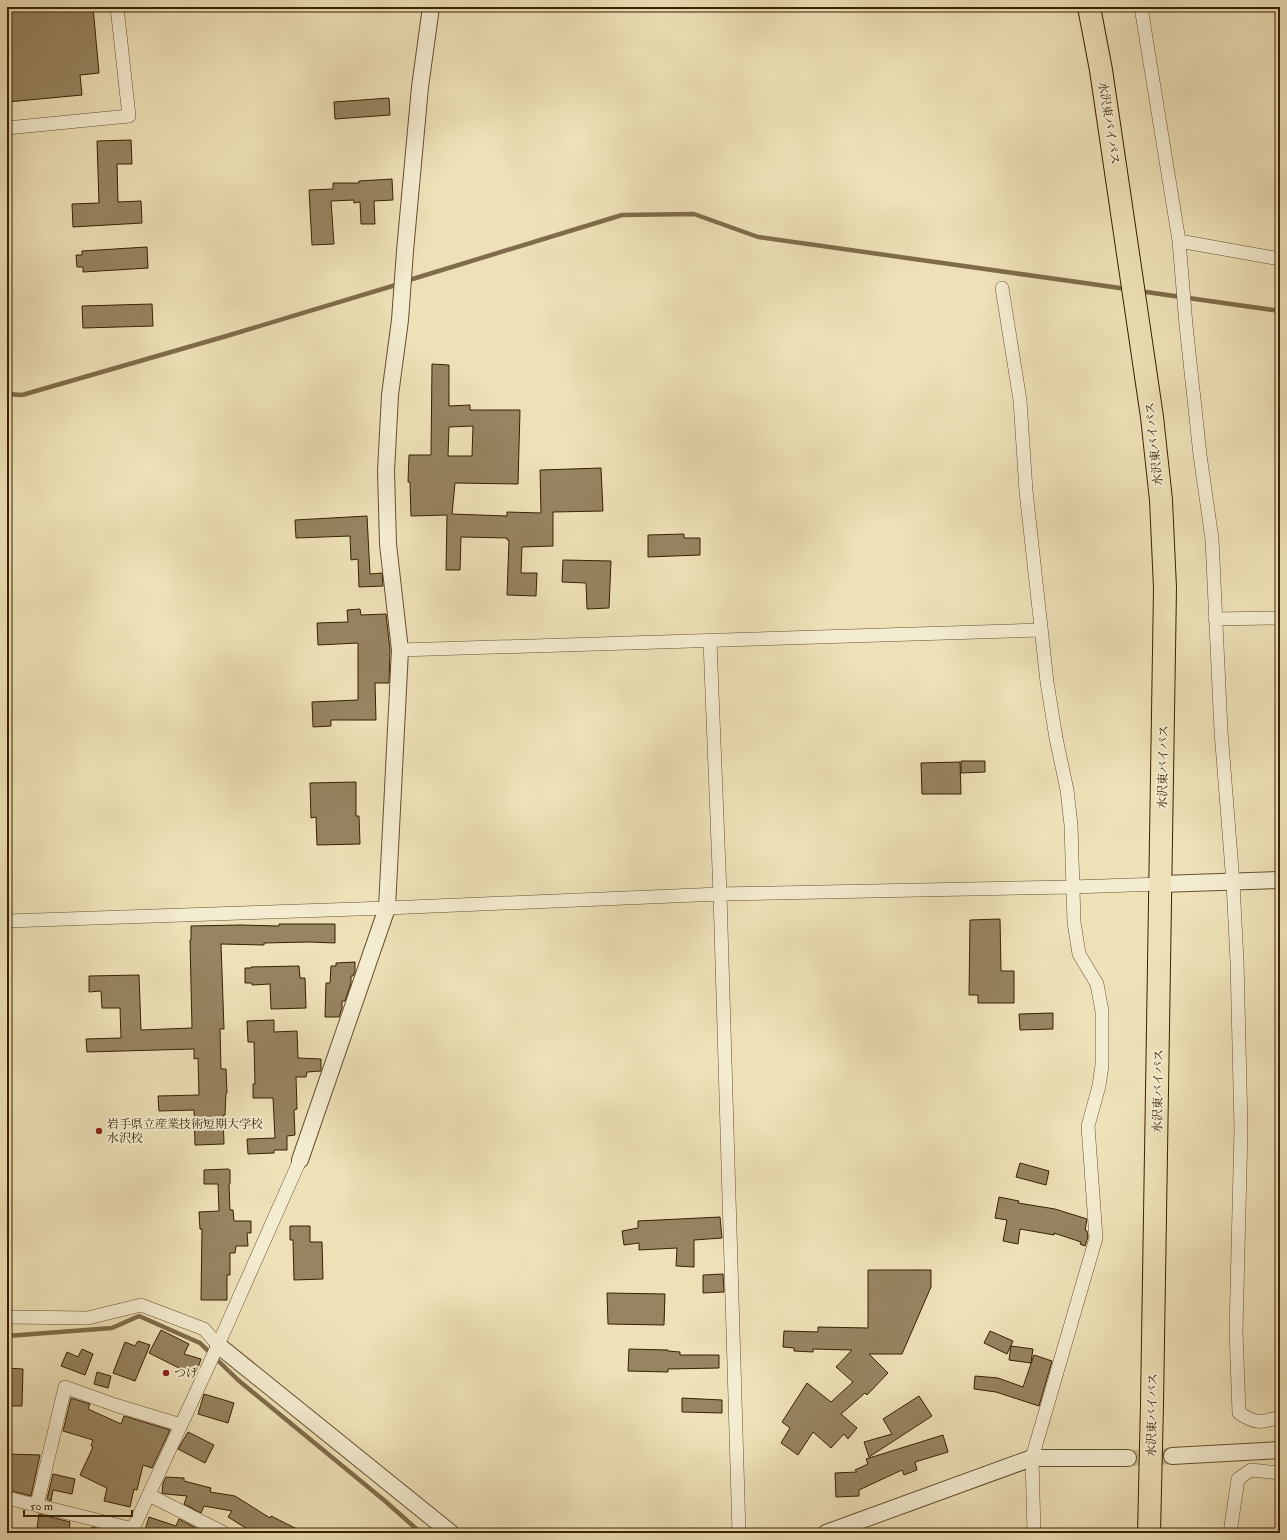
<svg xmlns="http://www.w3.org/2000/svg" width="1287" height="1540" viewBox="0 0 1287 1540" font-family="'IM FELL Double Pica','Noto Serif JP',serif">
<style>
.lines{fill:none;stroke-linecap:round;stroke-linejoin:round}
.stream{stroke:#806c4a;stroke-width:4.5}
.building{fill:#978461;stroke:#382003;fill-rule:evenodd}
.tertiary-tunnel{stroke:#caba93;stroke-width:16;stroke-dasharray:16 8;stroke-linecap:butt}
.minor-casing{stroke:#665030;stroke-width:14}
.tertiary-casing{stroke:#665030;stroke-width:18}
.trunk-casing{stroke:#382003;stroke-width:24}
.minor{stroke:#f4ecd0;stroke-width:13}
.tertiary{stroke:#f4ecd0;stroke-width:16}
.trunk{stroke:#eee1b7;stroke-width:22}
.poi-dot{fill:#8f2418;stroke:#f4ecd0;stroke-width:1.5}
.labels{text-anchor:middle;stroke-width:4;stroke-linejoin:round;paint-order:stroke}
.street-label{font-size:12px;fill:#382003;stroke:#f4ecd0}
.poi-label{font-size:12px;fill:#382003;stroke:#f4ecd0;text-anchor:start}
</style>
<rect width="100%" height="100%" fill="#eee1b7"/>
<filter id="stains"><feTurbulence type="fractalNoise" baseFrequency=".005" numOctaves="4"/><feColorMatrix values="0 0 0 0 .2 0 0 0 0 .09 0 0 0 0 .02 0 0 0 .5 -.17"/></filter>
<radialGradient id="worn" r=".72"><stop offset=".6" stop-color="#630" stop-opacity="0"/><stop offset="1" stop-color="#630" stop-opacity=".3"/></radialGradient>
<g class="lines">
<path class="stream" d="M406,281L622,215L694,214L758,237L1127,289
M1139,291L1280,311
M7,394L22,395L230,335L399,284
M7,1336L112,1328L139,1316L200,1343L238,1380L385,1501L421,1533"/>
</g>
<path class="building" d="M7,7H93L99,73L80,75L82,95L7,102Z
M389,98L390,115L335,119L334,102Z
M131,140L132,164H117L118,202L141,201L142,223L73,227L72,204L99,203L97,141Z
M392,179L393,200L374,201L375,224H361L360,202L354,203V200L331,201L334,244L312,245L309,190L333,189V183H359V181Z
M147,247L148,268L83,272V267H77L76,255H82V251Z
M152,304L153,326L83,328L82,306Z
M432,364L449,365V406L470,405V410H520L518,484L455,483L452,514L507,516V512L541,513L540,470L601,468L603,511L553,512V546L522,547L521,573H537L536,596L507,595L509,540H507V538L461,537L460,570H446L447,515L411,516L410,482H408L409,455H431ZM473,426L472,456H448L449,427Z
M367,516L370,574L382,573L383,586L359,587L358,559L351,560L350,536L296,538L295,520Z
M684,534V538H700V555L648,557V535Z
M563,560L611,561L609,608L587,609L586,583L562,582Z
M360,609L361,615L386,614L390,650L389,683H375L376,720H331V726L313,727L312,702L358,700V643L318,645L317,623L348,622L347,610Z
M961,761H985V772L961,773Z
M960,762L961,794H922L921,763Z
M356,782V816H359L360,844L317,845L316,817L311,818L310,783Z
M1000,919L1001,971H1014V1003H978V995H969L970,920Z
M279,924H335V943L309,942L264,943V945L221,944L224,1029H220L221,1069H226L227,1093H226L225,1115H223L224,1144L195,1145L194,1110L159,1111L158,1096L199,1095L198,1058L194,1059V1049L87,1052L86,1039L121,1038L120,1008H102L101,991L89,992V976L139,975L141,1030L192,1028L190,940H191V926L240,925L279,926Z
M355,962V972L353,976H351V983L345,1001H342V1008L339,1017H325L326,983H330L331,966H336V963Z
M299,966L300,978H305L306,1008L271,1009L270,984L252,985V983H245V968H251V967Z
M1053,1013V1029L1020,1030L1019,1014Z
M274,1020V1032L297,1031L298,1058L321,1059V1071L307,1072L306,1077H296L297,1109L294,1110L295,1135L287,1136V1150H274V1153L248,1154L247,1139L275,1138L273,1098H253V1084H255L254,1042H248L247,1021Z
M1020,1163L1049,1171L1046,1185L1016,1177Z
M228,1169L230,1170V1184H229L230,1210H233L234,1221H251V1233H247L248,1246H236L235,1253H230V1275H227V1300H201L202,1229H200L199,1212L219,1211L218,1184H204V1170Z
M999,1197L1019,1201L1018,1203L1055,1209L1087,1219L1085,1230L1087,1231L1088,1237L1085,1246L1080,1244L1081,1242L1054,1233V1235L1020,1229L1018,1244L1003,1241L1007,1220L995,1218Z
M720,1217L722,1238L694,1240V1267L676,1266L677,1248L639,1250V1243L624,1245L622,1231L638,1228V1221Z
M290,1226H310V1242H322L323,1279L294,1280L293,1240H290Z
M868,1270H931V1287L902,1354H869L888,1373L867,1395L865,1393L841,1414L857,1428L848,1439L844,1434L831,1448L813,1432L798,1455L781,1443L790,1428L782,1422L807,1383L831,1402L853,1382L836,1367L852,1350L813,1349V1352L794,1351V1348L783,1347L784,1331L818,1332V1327L868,1328Z
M723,1274L724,1292L703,1293V1275Z
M607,1293L665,1294L664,1325L608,1324Z
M161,1330L189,1344L184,1354L201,1359L195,1376L179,1371V1368L149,1353Z
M990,1331L1013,1341L1007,1354L984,1343Z
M138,1341L150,1345L135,1381L113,1373L125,1342L135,1346Z
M1011,1346L1033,1349L1031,1363L1009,1360Z
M82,1349L93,1354L85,1375L61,1366L67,1352L78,1357Z
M629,1349L668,1350V1351L680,1352V1355H719V1368L668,1369V1372L628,1371Z
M1034,1355L1052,1361L1039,1406L996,1392L974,1389L975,1376L998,1378L1023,1387Z
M7,1368L23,1369L22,1406H9V1397H7Z
M97,1372L111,1376L108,1388L94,1384Z
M204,1394L234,1403L228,1423L198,1414Z
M919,1396L932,1416L869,1457L864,1442L892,1434L883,1419Z
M71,1398L90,1404L88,1409L121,1424L124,1416L170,1430L152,1468L143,1465L137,1490L134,1489L130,1507L104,1501L107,1488L80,1475L93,1447L91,1446L93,1440L63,1431Z
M682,1398L722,1400V1413L682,1412Z
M188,1432L214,1445L205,1463L178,1449Z
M943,1435L948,1452L915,1462L917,1470L904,1475L902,1470L859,1490V1496L836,1497L835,1473L857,1472L855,1470L868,1464L866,1459Z
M7,1454L40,1455L31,1496L8,1490L12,1477H7Z
M53,1474L75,1479L72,1494L53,1490L51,1501L47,1499Z
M166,1477L184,1478V1481L211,1488L210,1492L235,1496L270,1518L271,1516L305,1533H254L228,1517L232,1511L204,1506L201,1513L184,1504L187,1496L166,1494L162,1493L163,1483Z
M39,1514L70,1522L69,1531L37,1528Z
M149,1517L176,1526L179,1519L196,1528L195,1533H144Z
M92,1527L116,1533H89Z"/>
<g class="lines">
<path class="tertiary-tunnel" d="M1128,1458L1172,1456"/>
<defs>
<path id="minor" d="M1141,7L1179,241L1186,325L1200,455L1212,539L1221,731L1233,883L1237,961L1241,1129L1236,1330L1239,1413C1256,1424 1261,1423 1280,1417
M7,128L129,116L117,7
M1179,241L1280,259
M1002,288L1020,400L1026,491L1047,682L1056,738L1067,790L1071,825L1074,922L1079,954L1097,984L1102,1011V1065L1099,1086L1088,1126L1096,1238L1032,1458L1034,1533
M1215,619L1280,618
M710,641L720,894L739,1533
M400,650L1041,630
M7,921L387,908L720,894L1072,887L1161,884
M7,1317L88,1318L141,1305L204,1329L218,1345L300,1160
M149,1495L224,1533
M7,1498L133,1529
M37,1505L65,1387L115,1405L181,1425
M131,1533L218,1345
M1230,1533L1238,1479L1251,1470L1280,1473"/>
<path id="tertiary" d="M1161,884L1280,880
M300,1160L387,908L400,650L388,544L386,471L390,395L400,320L405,251L420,87L431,7
M218,1345L451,1533
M1172,1456L1280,1450
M826,1533L1032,1458H1128"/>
<path id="trunk" d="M1089,7L1101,70L1152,417L1161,500L1165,588L1152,1404L1149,1533"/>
</defs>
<use href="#minor" class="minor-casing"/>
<use href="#tertiary" class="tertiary-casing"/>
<use href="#trunk" class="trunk-casing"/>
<use href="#minor" class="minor"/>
<use href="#tertiary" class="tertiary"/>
<use href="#trunk" class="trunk"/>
</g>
<g class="poi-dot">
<circle cx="99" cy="1131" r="4"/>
<circle cx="166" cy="1373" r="4"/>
</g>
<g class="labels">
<g class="street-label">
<text transform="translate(1109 123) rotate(81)" y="4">水沢東バイパス</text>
<text transform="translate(1154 444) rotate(-96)" y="4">水沢東バイパス</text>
<text transform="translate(1163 767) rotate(-89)" y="4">水沢東バイパス</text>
<text transform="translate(1158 1091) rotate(-89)" y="4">水沢東バイパス</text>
<text transform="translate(1152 1415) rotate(-89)" y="4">水沢東バイパス</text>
</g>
<g class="poi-label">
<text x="107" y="1128">岩手県立産業技術短期大学校<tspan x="107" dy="14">水沢校</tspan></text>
<text x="174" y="1377">つげ</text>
</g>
</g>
<rect width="1287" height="1540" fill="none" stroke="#eee1b7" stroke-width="24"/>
<rect x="8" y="8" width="1271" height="1524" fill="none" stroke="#382003" stroke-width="2"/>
<rect x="12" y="12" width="1263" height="1516" fill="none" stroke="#382003"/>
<path d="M24 1510v6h108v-6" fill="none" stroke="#382003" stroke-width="2"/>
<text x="30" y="1510" font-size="12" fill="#382003" stroke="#f4ecd0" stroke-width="3" paint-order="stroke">50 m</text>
<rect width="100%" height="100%" filter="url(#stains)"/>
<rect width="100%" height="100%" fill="url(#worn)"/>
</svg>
